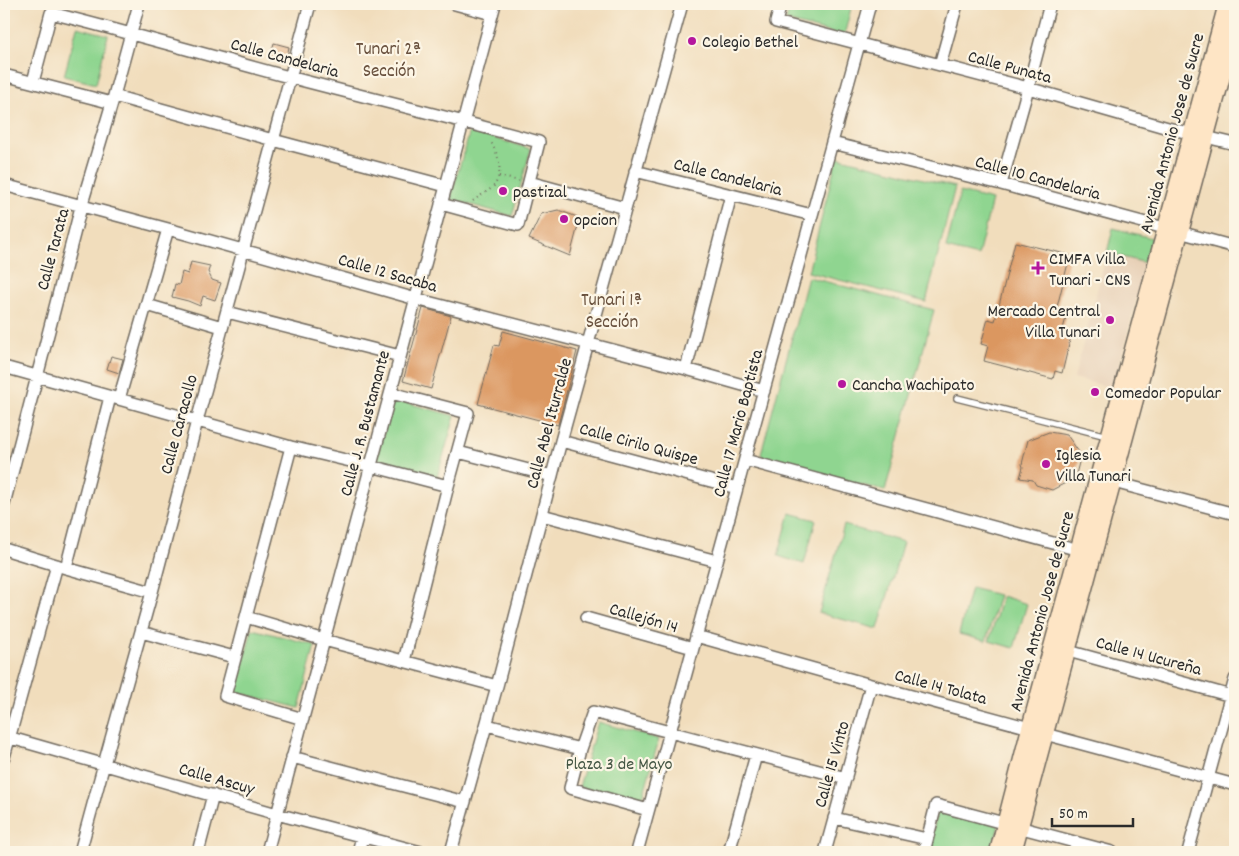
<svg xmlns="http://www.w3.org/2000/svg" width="1239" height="856" viewBox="0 0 1239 856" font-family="Dekko,sans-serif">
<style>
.built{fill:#e7cfb5}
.green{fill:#8fd590;stroke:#5d805e}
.building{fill:#db9761}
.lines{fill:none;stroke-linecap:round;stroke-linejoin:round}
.lane-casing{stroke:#70695e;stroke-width:8}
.street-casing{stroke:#70695e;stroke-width:14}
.secondary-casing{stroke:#70695e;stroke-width:19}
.path{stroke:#70695e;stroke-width:2;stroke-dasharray:1 4;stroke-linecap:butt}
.lane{stroke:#fff;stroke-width:5.5}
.street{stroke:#fff;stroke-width:11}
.secondary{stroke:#fee5c5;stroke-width:16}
.poi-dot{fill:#b5179e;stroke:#fcf5e5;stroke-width:2}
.labels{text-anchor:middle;stroke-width:4.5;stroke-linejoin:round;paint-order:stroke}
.poi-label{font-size:18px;fill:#2b2b2b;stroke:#fcf5e5;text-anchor:start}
.street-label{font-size:18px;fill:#2b2b2b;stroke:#fcf5e5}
.park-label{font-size:18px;fill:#445644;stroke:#fcf5e5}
.neighbourhood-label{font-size:19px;fill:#69513e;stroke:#fcf5e5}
</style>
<rect width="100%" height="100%" fill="#fcf5e5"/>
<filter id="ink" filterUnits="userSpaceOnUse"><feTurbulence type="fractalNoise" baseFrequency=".02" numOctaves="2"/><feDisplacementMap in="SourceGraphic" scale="10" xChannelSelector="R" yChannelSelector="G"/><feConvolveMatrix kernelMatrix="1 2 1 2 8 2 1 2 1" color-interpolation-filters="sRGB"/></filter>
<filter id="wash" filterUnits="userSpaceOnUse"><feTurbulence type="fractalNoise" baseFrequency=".0096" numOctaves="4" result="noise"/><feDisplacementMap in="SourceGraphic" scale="20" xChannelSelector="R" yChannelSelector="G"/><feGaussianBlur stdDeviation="1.12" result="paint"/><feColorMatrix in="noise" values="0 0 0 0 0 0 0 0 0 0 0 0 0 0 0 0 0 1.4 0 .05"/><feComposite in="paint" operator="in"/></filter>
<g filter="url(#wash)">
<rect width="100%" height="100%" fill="#f1ddbc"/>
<path class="built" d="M1107,253L1146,263L1113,388L1074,378Z"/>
<path class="green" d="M790,4H852L844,36L786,21Z
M77,27L108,35L96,84L64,76Z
M470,131L531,149L512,216L450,199Z
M837,157L955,187L926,302L808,272Z
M960,192L992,200L978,256L946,248Z
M1113,228L1152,238L1146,263L1107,253Z
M808,277L934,310L885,491L764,459L761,454Z
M393,399L455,416L437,477L376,459Z
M790,513L816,520L804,564L778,556Z
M844,525L903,542L878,629L819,613Z
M971,588L999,595L986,641L959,634Z
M1002,596L1027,604L1014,648L989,641Z
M252,629L315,645L299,708L236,692Z
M598,722L659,739L641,804L579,787Z
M939,808L999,825L992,852H927Z"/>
<g id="blocks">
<path class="building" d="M274,43L289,47L286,61L270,57Z
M558,210L580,218L570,256L529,239L541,214Z
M1015,242L1070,255L1056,311L1067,314L1063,329L1072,332L1062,373L1055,371L1053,379L984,361L988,346L981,344L988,319L995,321Z
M191,262L210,266L208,272L212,280L221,283L215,300L203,296L200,306L188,301L172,297L175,284L179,285L182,272L188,274Z
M423,308L451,316L431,389L403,381Z
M503,331L577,351L558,425L478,404L494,345L499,346Z
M111,356L123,359L119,373L107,369Z
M1049,432L1067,435L1081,455L1075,478L1052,490L1036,485L1033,480L1020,478L1023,467L1022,464L1028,440Z"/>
</g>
</g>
<g filter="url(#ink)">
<use href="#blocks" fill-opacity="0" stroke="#70695e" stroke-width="1"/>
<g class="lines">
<defs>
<path id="lane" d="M957,398L1107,436"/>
<path id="street" d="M455,4L492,14
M781,4L776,22L1028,88L1168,128L1235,144
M940,65L957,4
M4,75L112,103
M33,82L51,13C131,33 210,56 289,77C373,99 456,119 539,142L518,225L441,204
M114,96L273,140L446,186
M832,143L1001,184L1235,247
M635,171L812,215
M529,182L625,208
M1001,184L1028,88L1050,4
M4,185L168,229L416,299L686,369L764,391
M147,305L222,327
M227,312L400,356
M4,367L291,447L371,466L448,486
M686,369L731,195
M391,393L468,413L448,486L404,661
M119,399L168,229
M561,441L737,488
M291,447L225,696L303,719
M458,452L552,476
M745,460L1079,550
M1106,480L1235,514
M4,504L81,207L112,103L139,4
M542,515L717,561
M4,549L66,568L152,592
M66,568L110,397
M246,617L324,640L497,686
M586,618L693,648
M141,632L234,657
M696,636L871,685L1030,728L1045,734L1235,785
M1061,649L1235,697
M487,725L580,749
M4,736L277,814L421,852
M4,757L57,565
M292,757L465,802
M648,810L570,788L580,749L593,712L846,778
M834,818L927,839
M80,852L104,764L152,592L197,421L310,4
M198,852L213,795
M267,852L495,4
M358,852L362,837
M451,852L497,686L561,441L682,4
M637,852L870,4
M729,852L756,755
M825,852L871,685
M924,852L936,805L1112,852
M1188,852L1235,679"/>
<path id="secondary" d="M998,852L1030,728L1227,4
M1013,852L1235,28"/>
</defs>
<use href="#lane" class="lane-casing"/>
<use href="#street" class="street-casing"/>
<use href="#secondary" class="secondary-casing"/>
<path class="path" d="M499,176L519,181
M473,201C479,196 487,192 493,187C495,185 495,184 497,181C503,166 497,153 490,140"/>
<use href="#lane" class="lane"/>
<use href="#street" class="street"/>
<use href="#secondary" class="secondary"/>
</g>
</g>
<g class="poi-dot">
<circle cx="692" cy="41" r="5"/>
<circle cx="503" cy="191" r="5"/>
<circle cx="564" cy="219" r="5"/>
<path d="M1035.5 260.5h5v5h5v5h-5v5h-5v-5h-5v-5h5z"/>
<circle cx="1110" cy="320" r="5"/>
<circle cx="842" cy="384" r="5"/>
<circle cx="1095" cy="392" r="5"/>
<circle cx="1046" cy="464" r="5"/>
</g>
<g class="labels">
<g class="poi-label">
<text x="702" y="47">Colegio Bethel</text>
<text x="513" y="197">pastizal</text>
<text x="574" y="225">opcion</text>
<text x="1049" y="264">CIMFA Villa<tspan x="1049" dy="21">Tunari - CNS</tspan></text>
<text x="1100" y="316" text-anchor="end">Mercado Central<tspan x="1100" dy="21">Villa Tunari</tspan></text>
<text x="852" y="390">Cancha Wachipato</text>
<text x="1105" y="398">Comedor Popular</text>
<text x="1056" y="460">Iglesia<tspan x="1056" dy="21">Villa Tunari</tspan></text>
</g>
<g class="street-label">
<text transform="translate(285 57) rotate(15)" y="6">Calle Candelaria</text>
<text transform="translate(1010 66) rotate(15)" y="6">Calle Punata</text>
<text transform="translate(1171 133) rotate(-75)" y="6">Avenida Antonio Jose de Sucre</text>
<text transform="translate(728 176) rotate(14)" y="6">Calle Candelaria</text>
<text transform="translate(1038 177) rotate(15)" y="6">Calle 10 Candelaria</text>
<text transform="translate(52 249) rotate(-75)" y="6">Calle Tarata</text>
<text transform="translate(388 272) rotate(16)" y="6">Calle 12 Sacaba</text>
<text transform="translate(364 423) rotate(-75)" y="6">Calle J. R. Bustamante</text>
<text transform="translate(548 423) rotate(-75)" y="6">Calle Abel Iturralde</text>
<text transform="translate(737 423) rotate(-75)" y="6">Calle 17 Mario Baptista</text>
<text transform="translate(178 424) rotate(-75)" y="6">Calle Caracollo</text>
<text transform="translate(639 443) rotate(15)" y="6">Calle Cirilo Quispe</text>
<text transform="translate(1041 611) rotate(-75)" y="6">Avenida Antonio Jose de Sucre</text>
<text transform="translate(644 617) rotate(16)" y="6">Callejón 14</text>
<text transform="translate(1149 655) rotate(15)" y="6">Calle 14 Ucureña</text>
<text transform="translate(941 686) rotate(15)" y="6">Calle 14 Tolata</text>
<text transform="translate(831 764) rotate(-74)" y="6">Calle 15 Vinto</text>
<text transform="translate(217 778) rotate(16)" y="6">Calle Ascuy</text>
</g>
<g class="park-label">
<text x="619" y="769">Plaza 3 de Mayo</text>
</g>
<g class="neighbourhood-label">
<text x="389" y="54">Tunari 2ª<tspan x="389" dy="22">Sección</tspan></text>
<text x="612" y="305">Tunari 1ª<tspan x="612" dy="22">Sección</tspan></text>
</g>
</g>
<rect width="1239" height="856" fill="none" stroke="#fcf5e5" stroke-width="20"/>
<path d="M1052 818v8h81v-8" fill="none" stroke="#2b2b2b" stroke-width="2.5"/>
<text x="1059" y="818" font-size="15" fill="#2b2b2b" stroke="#fcf5e5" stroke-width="4" paint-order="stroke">50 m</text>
</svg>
